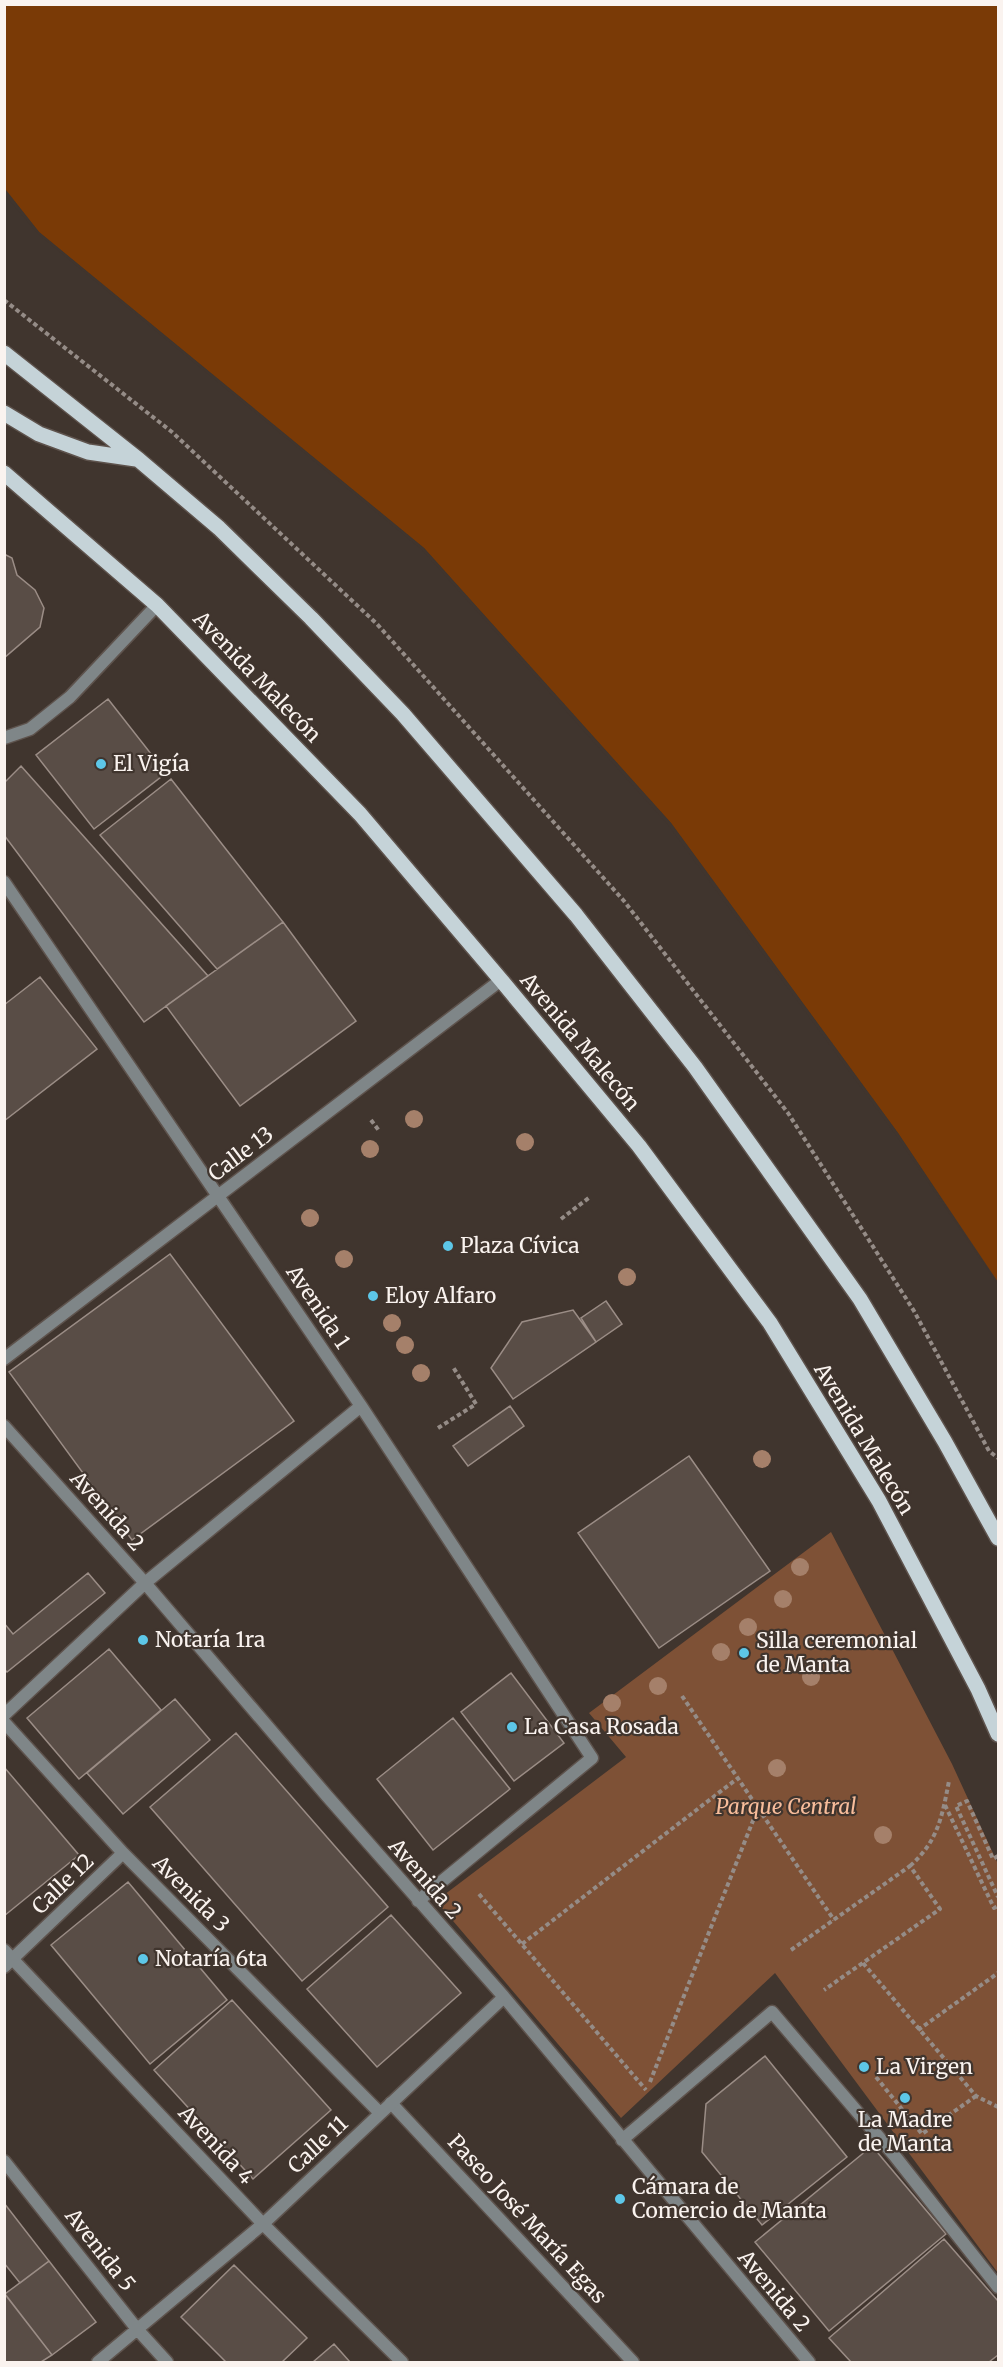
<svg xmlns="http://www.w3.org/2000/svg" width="1003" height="2367" viewBox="0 0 1003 2367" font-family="Merriweather,serif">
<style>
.green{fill:#7e5136}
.water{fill:#7a3a06}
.pier{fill:#40352e}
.building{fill:#594d46;stroke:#9b8d86;stroke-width:1.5}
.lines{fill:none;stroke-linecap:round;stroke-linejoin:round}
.pedestrian-casing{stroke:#5e534d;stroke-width:15}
.minor-casing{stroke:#5e534d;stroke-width:15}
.primary-casing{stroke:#5e534d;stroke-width:18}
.path{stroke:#958c87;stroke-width:4;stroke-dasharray:4.5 3;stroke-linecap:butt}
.pedestrian{stroke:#7f8688;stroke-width:12}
.minor{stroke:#7f8688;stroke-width:12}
.primary{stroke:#c5d3d8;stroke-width:15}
.tree{fill:#a5806a}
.poi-dot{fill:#5dc7e8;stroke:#40352e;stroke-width:2}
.labels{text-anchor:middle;stroke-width:4.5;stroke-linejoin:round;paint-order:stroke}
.street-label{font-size:21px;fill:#faf3ef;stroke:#40352e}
.poi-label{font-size:21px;fill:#faf3ef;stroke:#40352e;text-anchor:start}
.park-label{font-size:21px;font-style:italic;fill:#f8bd9b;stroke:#40352e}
</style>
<rect width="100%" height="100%" fill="#40352e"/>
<path class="green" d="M831,1532L952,1764L998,1864V2273L775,1973L621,2118L436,1901L626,1757L589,1713Z"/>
<path class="water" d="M4,5H998V1282L898,1133L671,823L424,548L39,232L5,189Z"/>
<path class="pier" d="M5,189L39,232L424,548L671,823L898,1133L998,1285L895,1134L668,825L422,550L38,234L4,194Z"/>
<path class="building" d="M4,554L12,558L17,575L35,590L44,608L40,627L4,658Z
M108,699L166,773L94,829L36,755Z
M21,766L208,976L144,1022L4,835V783Z
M171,779L283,922L217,969L100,835Z
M283,922L356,1021L240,1106L166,1006Z
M40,977L97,1049L4,1121V1005Z
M170,1254L294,1421L132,1540L9,1372Z
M606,1301L622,1324L596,1342L581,1318Z
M573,1310L596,1342L513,1399L491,1368L522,1322Z
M510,1406L524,1426L468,1466L453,1446Z
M689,1456L770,1571L659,1648L578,1533Z
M88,1573L105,1593L7,1672L4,1669V1623L13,1634Z
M109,1649L161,1710L79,1779L27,1718Z
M511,1673L564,1743L514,1781L461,1712Z
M175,1699L210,1740L123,1814L87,1773Z
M453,1718L510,1789L433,1850L377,1779Z
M236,1733L388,1907L302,1981L150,1807Z
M4,1767L79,1855L4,1916Z
M128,1882L227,2000L150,2064L51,1945Z
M391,1915L461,1993L377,2067L307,1989Z
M232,2000L331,2110L253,2179L154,2070Z
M765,2056L847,2157L762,2225L702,2152L706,2104Z
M872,2146L946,2234L829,2331L755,2242Z
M4,2203L49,2261L20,2283L4,2263Z
M944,2239L998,2301V2355L989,2362H851L829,2338Z
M49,2261L96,2322L52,2355L5,2294Z
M234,2265L307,2338L282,2362H226L181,2317Z
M4,2293L52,2355L41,2362H4Z
M334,2344L350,2362H313Z"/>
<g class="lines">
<defs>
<path id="pedestrian" d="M391,2103L633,2362"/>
<path id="minor" d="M4,738L30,729L70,697L157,605
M4,882L361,1406L592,1758L418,1901
M4,1359L501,980
M4,1426L145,1583L327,1796L504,1997L809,2362
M4,1715L145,1583L361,1406
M4,1722L123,1853L380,2113
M4,1950L263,2224L402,2362
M4,1967L123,1853
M622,2140L772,2012L894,2155L998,2287
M4,2161L137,2329L167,2362
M98,2362L263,2224L504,1997"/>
<path id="primary" d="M4,353L139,460L219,528L311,618L403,714L576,915L695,1067L860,1299L945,1442L998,1538
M4,413L39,434L88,452L136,459
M4,473L157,605L360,814L501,980L639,1146L770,1323L879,1501L978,1689L998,1734"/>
</defs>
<use href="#pedestrian" class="pedestrian-casing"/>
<use href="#minor" class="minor-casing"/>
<use href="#primary" class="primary-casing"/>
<path class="path" d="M4,300L172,432L377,624L624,901L788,1113L914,1311L989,1451L998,1458
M371,1120L380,1132
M561,1219L590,1197
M438,1428L476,1404L453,1367
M682,1696L834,1920
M945,1805L994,1908L998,1906
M998,1856L993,1859L967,1801L956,1806L998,1897
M910,1866C938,1841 942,1817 949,1781
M479,1894L646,2090
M522,1944L738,1778
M791,1950L910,1866L940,1909L824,1990
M863,1963L976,2096L998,2107
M918,2030L998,1973
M876,2077L922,2134L976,2096
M650,2082L758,1808"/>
<use href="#pedestrian" class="pedestrian"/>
<use href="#minor" class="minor"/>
<use href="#primary" class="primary"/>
</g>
<g class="tree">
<circle cx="414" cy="1119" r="9"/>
<circle cx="525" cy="1142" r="9"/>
<circle cx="370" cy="1149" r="9"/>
<circle cx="310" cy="1218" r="9"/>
<circle cx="344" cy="1259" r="9"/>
<circle cx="627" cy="1277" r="9"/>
<circle cx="392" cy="1323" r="9"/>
<circle cx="405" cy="1345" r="9"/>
<circle cx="421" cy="1373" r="9"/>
<circle cx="762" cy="1459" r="9"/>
<circle cx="800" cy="1567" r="9"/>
<circle cx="783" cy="1599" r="9"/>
<circle cx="748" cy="1627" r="9"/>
<circle cx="721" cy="1652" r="9"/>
<circle cx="811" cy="1677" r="9"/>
<circle cx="658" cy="1686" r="9"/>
<circle cx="612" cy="1703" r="9"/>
<circle cx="777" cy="1768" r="9"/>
<circle cx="883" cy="1835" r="9"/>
</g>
<g class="poi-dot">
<circle cx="101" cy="764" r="6"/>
<circle cx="448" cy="1246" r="6"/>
<circle cx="373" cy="1296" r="6"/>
<circle cx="143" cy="1640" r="6"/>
<circle cx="744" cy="1653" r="6"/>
<circle cx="512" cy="1727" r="6"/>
<circle cx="143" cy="1959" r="6"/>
<circle cx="864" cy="2067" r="6"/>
<circle cx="905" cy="2098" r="6"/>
<circle cx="620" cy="2199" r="6"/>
</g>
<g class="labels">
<g class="street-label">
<text transform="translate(257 677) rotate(46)" y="7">Avenida Malecón</text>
<text transform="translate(580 1042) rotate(50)" y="7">Avenida Malecón</text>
<text transform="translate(241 1154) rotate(-37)" y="7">Calle 13</text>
<text transform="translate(318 1307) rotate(56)" y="7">Avenida 1</text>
<text transform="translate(864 1439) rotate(59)" y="7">Avenida Malecón</text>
<text transform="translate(107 1511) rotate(48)" y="7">Avenida 2</text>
<text transform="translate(425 1879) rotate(49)" y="7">Avenida 2</text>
<text transform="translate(63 1884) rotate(-44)" y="7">Calle 12</text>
<text transform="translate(191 1894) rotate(45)" y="7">Avenida 3</text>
<text transform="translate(216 2145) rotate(47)" y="7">Avenida 4</text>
<text transform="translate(318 2145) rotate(-43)" y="7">Calle 11</text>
<text transform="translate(527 2219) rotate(47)" y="7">Paseo José María Egas</text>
<text transform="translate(100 2250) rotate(52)" y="7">Avenida 5</text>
<text transform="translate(774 2291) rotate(50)" y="7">Avenida 2</text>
</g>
<g class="poi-label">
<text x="113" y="771">El Vigía</text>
<text x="460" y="1253">Plaza Cívica</text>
<text x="385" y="1303">Eloy Alfaro</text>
<text x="155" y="1647">Notaría 1ra</text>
<text x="756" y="1648">Silla ceremonial<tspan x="756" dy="24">de Manta</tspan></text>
<text x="524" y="1734">La Casa Rosada</text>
<text x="155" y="1966">Notaría 6ta</text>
<text x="876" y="2074">La Virgen</text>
<text x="905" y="2127" text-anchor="middle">La Madre<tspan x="905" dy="24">de Manta</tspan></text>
<text x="632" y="2194">Cámara de<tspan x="632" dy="24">Comercio de Manta</tspan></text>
</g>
<g class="park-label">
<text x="786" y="1814">Parque Central</text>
</g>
</g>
<rect width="1003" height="2367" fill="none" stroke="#faf3ef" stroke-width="12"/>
</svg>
